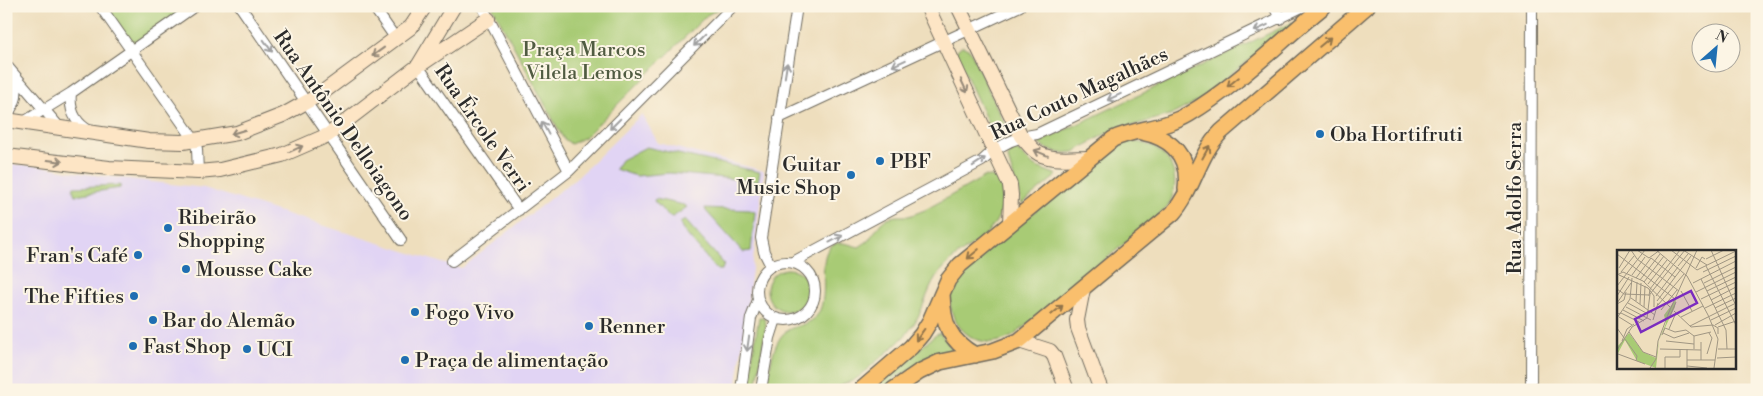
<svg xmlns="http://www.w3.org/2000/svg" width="1763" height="396" viewBox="0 0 1763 396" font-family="'Libre Bodoni',serif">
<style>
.built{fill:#e1d4f4}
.green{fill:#a8cb74;stroke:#6a7b50}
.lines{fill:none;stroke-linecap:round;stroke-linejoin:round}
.street-casing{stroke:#6f6a5e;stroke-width:12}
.secondary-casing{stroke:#6f6a5e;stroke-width:16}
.primary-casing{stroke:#6f6a5e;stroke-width:18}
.street{stroke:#fff;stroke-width:10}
.secondary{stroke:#fde5c5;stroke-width:14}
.primary{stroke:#f9bf6d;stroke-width:15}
.oneway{stroke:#a0a0a0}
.oneway2{stroke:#92754c}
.oneway3{stroke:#948878}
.poi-dot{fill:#1f6fb2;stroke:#fcf5e5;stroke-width:2}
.labels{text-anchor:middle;stroke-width:4;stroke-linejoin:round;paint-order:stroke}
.park-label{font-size:20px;fill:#505b41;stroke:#fcf5e5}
.street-label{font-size:20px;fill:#2b2b2b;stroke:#fcf5e5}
.poi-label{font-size:20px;fill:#2b2b2b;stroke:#fcf5e5;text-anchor:start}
.inset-road{fill:none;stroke:#a09683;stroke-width:1}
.view{fill:#7b2cbf;fill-opacity:0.15;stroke:#7b2cbf;stroke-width:2.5}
.inset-edge{fill:none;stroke:#2b2b2b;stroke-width:2.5}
</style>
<rect width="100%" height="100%" fill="#fcf5e5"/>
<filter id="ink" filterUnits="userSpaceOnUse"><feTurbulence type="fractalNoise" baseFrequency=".02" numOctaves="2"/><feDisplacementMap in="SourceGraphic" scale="10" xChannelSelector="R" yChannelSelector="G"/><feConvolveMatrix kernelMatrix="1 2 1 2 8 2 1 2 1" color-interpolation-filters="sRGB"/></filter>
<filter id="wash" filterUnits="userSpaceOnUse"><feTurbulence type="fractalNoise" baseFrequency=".0096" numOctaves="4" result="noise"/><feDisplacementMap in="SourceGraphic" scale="20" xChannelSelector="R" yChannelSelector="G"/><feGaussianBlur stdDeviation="1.12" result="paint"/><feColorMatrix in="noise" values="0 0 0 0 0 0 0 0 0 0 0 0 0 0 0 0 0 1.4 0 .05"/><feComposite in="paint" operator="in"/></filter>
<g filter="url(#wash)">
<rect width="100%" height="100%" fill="#eedebd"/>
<path class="built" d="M642,114L658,143L764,171L745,326L736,390H6V164L41,166L85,174L204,188L455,267L462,268L579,176Z"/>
<path class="green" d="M100,6H195L132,51Z
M492,6H724L707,15L585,137L571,144L563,138Z
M1291,23L1292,25L1198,101L1173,114L1107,133L1074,152L1061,153L1049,150L1038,143Z
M962,46L970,50L1004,123L1001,130L996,131L991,130L956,53L958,49Z
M1126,142C1166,139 1188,176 1166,209L1013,336C1004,340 996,343 987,342C961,339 944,312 952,288C954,282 958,277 962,271L1113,147Z
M646,147L760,172L758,181L669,173L636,176L615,169L621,160Z
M1013,150H1017L1034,166L1057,175L1022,204L1008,159L1009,152Z
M986,176L995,178C1003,188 1005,197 1001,210C991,242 960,247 941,271C928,285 925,306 915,322C904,340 887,352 872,365C867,370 862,375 857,378C850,383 841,384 833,390H766C770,372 771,341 788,330C799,324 811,325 818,314C830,293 817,261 830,247C838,239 850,245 859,247L868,241L881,223L887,218L896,216H909L925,210Z
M120,185V188L75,195L73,190L74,187Z
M655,199L684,205L687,207L673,217L668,216L654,201Z
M705,208L750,210L755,212L751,251L743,252L706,211Z
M685,220L724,264L722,270H717L682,229L680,223Z
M767 290a21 21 0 1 1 42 0a21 21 0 1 1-42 0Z
M759,317L765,319L766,325L756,390H747Z
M940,333L952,349L948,353L927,360L895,378L881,390H873L933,337Z"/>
</g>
<g filter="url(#ink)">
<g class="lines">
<defs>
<path id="street" d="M100,6L195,141L197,149L198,172
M240,6L401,240
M373,6L396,39
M482,6L569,171
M1274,6L1280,19
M6,65L60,128
M418,66L519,210
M71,93C69,110 75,123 90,131
M6,115C17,104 19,92 14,77
M779,118L1020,6
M22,123L71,93L195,6
M452,261L569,171L733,6
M757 291a29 29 0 1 1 58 0a29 29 0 1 1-58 0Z
M793,262L982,161C998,145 1015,137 1037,134L1304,6
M771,266L764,252L761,238L797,6
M741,390L751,318L758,300
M761,390L770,338L776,319
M1531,390L1532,6"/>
<path id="secondary" d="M927,6L1010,185L1011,195L1010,223
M958,6L1021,136C1026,141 1030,147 1035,151C1049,162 1072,158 1089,158
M423,63L488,19
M6,120L149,141L183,142L237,133L283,115L319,95L411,27L425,6
M6,156L109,168L198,172L220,170L282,155L328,135L418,66L454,6
M1083,289L1077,320L1078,328L1101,390
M1019,341L1050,351L1054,356L1067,390"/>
<path id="primary" d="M1141,132C1172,138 1190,157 1186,189
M942,294C943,323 948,340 975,355
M861,390L911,347L922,334L930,321L948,280L960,265L1113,139C1137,128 1164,129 1189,114C1238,85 1280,41 1324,6
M893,390L919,372L940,362L993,351L1019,341L1173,213C1194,189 1198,155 1221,132L1367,6"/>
</defs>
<use href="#street" class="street-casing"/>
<use href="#secondary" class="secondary-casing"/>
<use href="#primary" class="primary-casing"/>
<use href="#street" class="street"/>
<use href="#secondary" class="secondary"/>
<use href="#primary" class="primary"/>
</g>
<defs><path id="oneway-shaft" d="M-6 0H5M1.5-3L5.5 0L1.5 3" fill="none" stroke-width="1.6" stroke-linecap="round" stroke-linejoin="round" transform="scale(1.25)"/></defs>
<g class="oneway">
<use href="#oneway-shaft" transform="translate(1261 28) rotate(155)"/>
<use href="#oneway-shaft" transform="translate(699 41) rotate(135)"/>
<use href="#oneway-shaft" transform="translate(268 46) rotate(55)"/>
<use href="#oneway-shaft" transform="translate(899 63) rotate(155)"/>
<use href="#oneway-shaft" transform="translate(786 70) rotate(-81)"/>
<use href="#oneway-shaft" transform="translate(1114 97) rotate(155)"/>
<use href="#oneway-shaft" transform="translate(615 124) rotate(135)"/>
<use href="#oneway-shaft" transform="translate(545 128) rotate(-118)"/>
<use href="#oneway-shaft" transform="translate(979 162) rotate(-33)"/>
<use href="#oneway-shaft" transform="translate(836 239) rotate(-28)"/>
<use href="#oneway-shaft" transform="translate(748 344) rotate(98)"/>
</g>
<g class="oneway2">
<use href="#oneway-shaft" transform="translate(1325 42) rotate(-40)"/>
<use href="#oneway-shaft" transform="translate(1233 82) rotate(141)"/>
<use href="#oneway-shaft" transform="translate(1206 152) rotate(-61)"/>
<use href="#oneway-shaft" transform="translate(973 254) rotate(140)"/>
<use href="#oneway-shaft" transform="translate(1057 310) rotate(-39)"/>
<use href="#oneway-shaft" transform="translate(920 335) rotate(126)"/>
</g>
<g class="oneway3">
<use href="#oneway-shaft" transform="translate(378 52) rotate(144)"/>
<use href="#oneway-shaft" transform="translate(964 86) rotate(65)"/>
<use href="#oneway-shaft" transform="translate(238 132) rotate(163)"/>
<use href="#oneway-shaft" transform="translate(296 149) rotate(-24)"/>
<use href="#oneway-shaft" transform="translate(1041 153) rotate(-157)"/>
<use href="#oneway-shaft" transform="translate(55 161) rotate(7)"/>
</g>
</g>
<g class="poi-dot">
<circle cx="1320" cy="134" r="5"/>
<circle cx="880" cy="161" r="5"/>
<circle cx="851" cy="175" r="5"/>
<circle cx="168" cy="228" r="5"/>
<circle cx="138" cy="255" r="5"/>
<circle cx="186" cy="269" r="5"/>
<circle cx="134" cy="296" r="5"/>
<circle cx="415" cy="312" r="5"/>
<circle cx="153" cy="320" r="5"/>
<circle cx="589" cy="326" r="5"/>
<circle cx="133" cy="346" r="5"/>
<circle cx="247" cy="349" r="5"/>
<circle cx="405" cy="360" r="5"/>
</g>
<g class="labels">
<g class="park-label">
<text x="584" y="56">Praça Marcos<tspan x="584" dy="23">Vilela Lemos</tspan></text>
</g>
<g class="street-label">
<text transform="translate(1079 93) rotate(-25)" y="7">Rua Couto Magalhães</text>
<text transform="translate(344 125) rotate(55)" y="7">Rua Antônio Delloiagono</text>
<text transform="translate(483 128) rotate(55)" y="7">Rua Ércole Verri</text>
<text transform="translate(1514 198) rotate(-90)" y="7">Rua Adolfo Serra</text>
</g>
<g class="poi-label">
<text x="1330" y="141">Oba Hortifruti</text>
<text x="890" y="168">PBF</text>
<text x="841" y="171" text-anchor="end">Guitar<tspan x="841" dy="23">Music Shop</tspan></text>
<text x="178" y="224">Ribeirão<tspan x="178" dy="23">Shopping</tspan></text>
<text x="128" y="262" text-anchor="end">Fran's Café</text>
<text x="196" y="276">Mousse Cake</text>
<text x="124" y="303" text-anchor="end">The Fifties</text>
<text x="425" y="319">Fogo Vivo</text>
<text x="163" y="327">Bar do Alemão</text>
<text x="599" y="333">Renner</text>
<text x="143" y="353">Fast Shop</text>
<text x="257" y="356">UCI</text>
<text x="415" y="367">Praça de alimentação</text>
</g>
</g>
<g transform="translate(1617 250)">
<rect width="119" height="119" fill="#eedebd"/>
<path d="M59,49L58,57L42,90L39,118L20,111L8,90L0,105V97L12,83L26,102L39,108L42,90L49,73L47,65Z" fill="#a8cb74"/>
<path class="inset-road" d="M14,0L20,9L62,41M20,0L32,8L43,0M39,0L70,26L91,65L101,89L97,118M54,0L80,20L119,1M66,0L90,15M94,0L119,56M0,4L58,49M34,8L58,27M89,9L107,0M61,16L71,4M89,16L119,75M2,18L13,0M79,18L85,7L88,9M4,22L17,6M86,22L119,6M0,25L6,22L26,31L53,57M2,25L31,38L37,46V57M15,25L28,7M19,28L34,8M84,29L109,80L110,99M23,30L43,4M27,32L47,6M76,33L119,11M87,33L119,17M31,34L50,10M0,36L28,0M0,39L7,44L32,45M64,41L75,61M90,41L119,27M79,42L119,22M0,46L12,27M32,46L33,39L63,0M39,46L61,17M14,48L38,65M84,49L119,32M94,50L119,37M19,51L20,32M40,51L74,6M0,53L14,33M11,53L31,64M0,54L7,50L9,42M23,54L24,33M41,55L67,24M9,57L34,70M27,57L28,36M88,58L119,43M98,58L119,48M6,60L27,71M44,60L60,40M57,61L74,77L96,75L101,78V84M0,64L4,63L22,72M53,66L59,52M2,67L15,75M64,67L86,56M0,68L13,49L15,28M36,70L41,53M94,70L119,58M98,75L119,63M73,76L117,54M101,77L119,71M0,78L20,106L19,111M52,79L58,65M12,82L26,102L39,107M58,82L69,80L77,86V99M46,83L57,88L72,83M45,85L48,78L58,82M77,86L94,82M5,91L10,79L17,74M49,91L77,94M43,99L84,100M101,99H119M0,100L15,77L30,68L33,44L68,0M1,104L28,114M90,104L95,88L92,83M100,108L119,107M70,110H98M84,110V92M70,116L90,118M33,118L39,109L41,91L52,62L80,0M48,118V107H63V99M70,118V99"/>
<path class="view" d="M74,41L80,53L24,82L18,69Z"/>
<rect width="119" height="119" class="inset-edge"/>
</g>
<rect width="1763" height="396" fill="none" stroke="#fcf5e5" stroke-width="25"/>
<g transform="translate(1716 48) rotate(27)"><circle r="24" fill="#fcf5e5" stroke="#a8a49b"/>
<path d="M0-4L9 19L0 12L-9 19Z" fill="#1f6fb2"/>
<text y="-8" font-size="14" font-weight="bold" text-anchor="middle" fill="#2b2b2b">N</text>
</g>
</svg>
